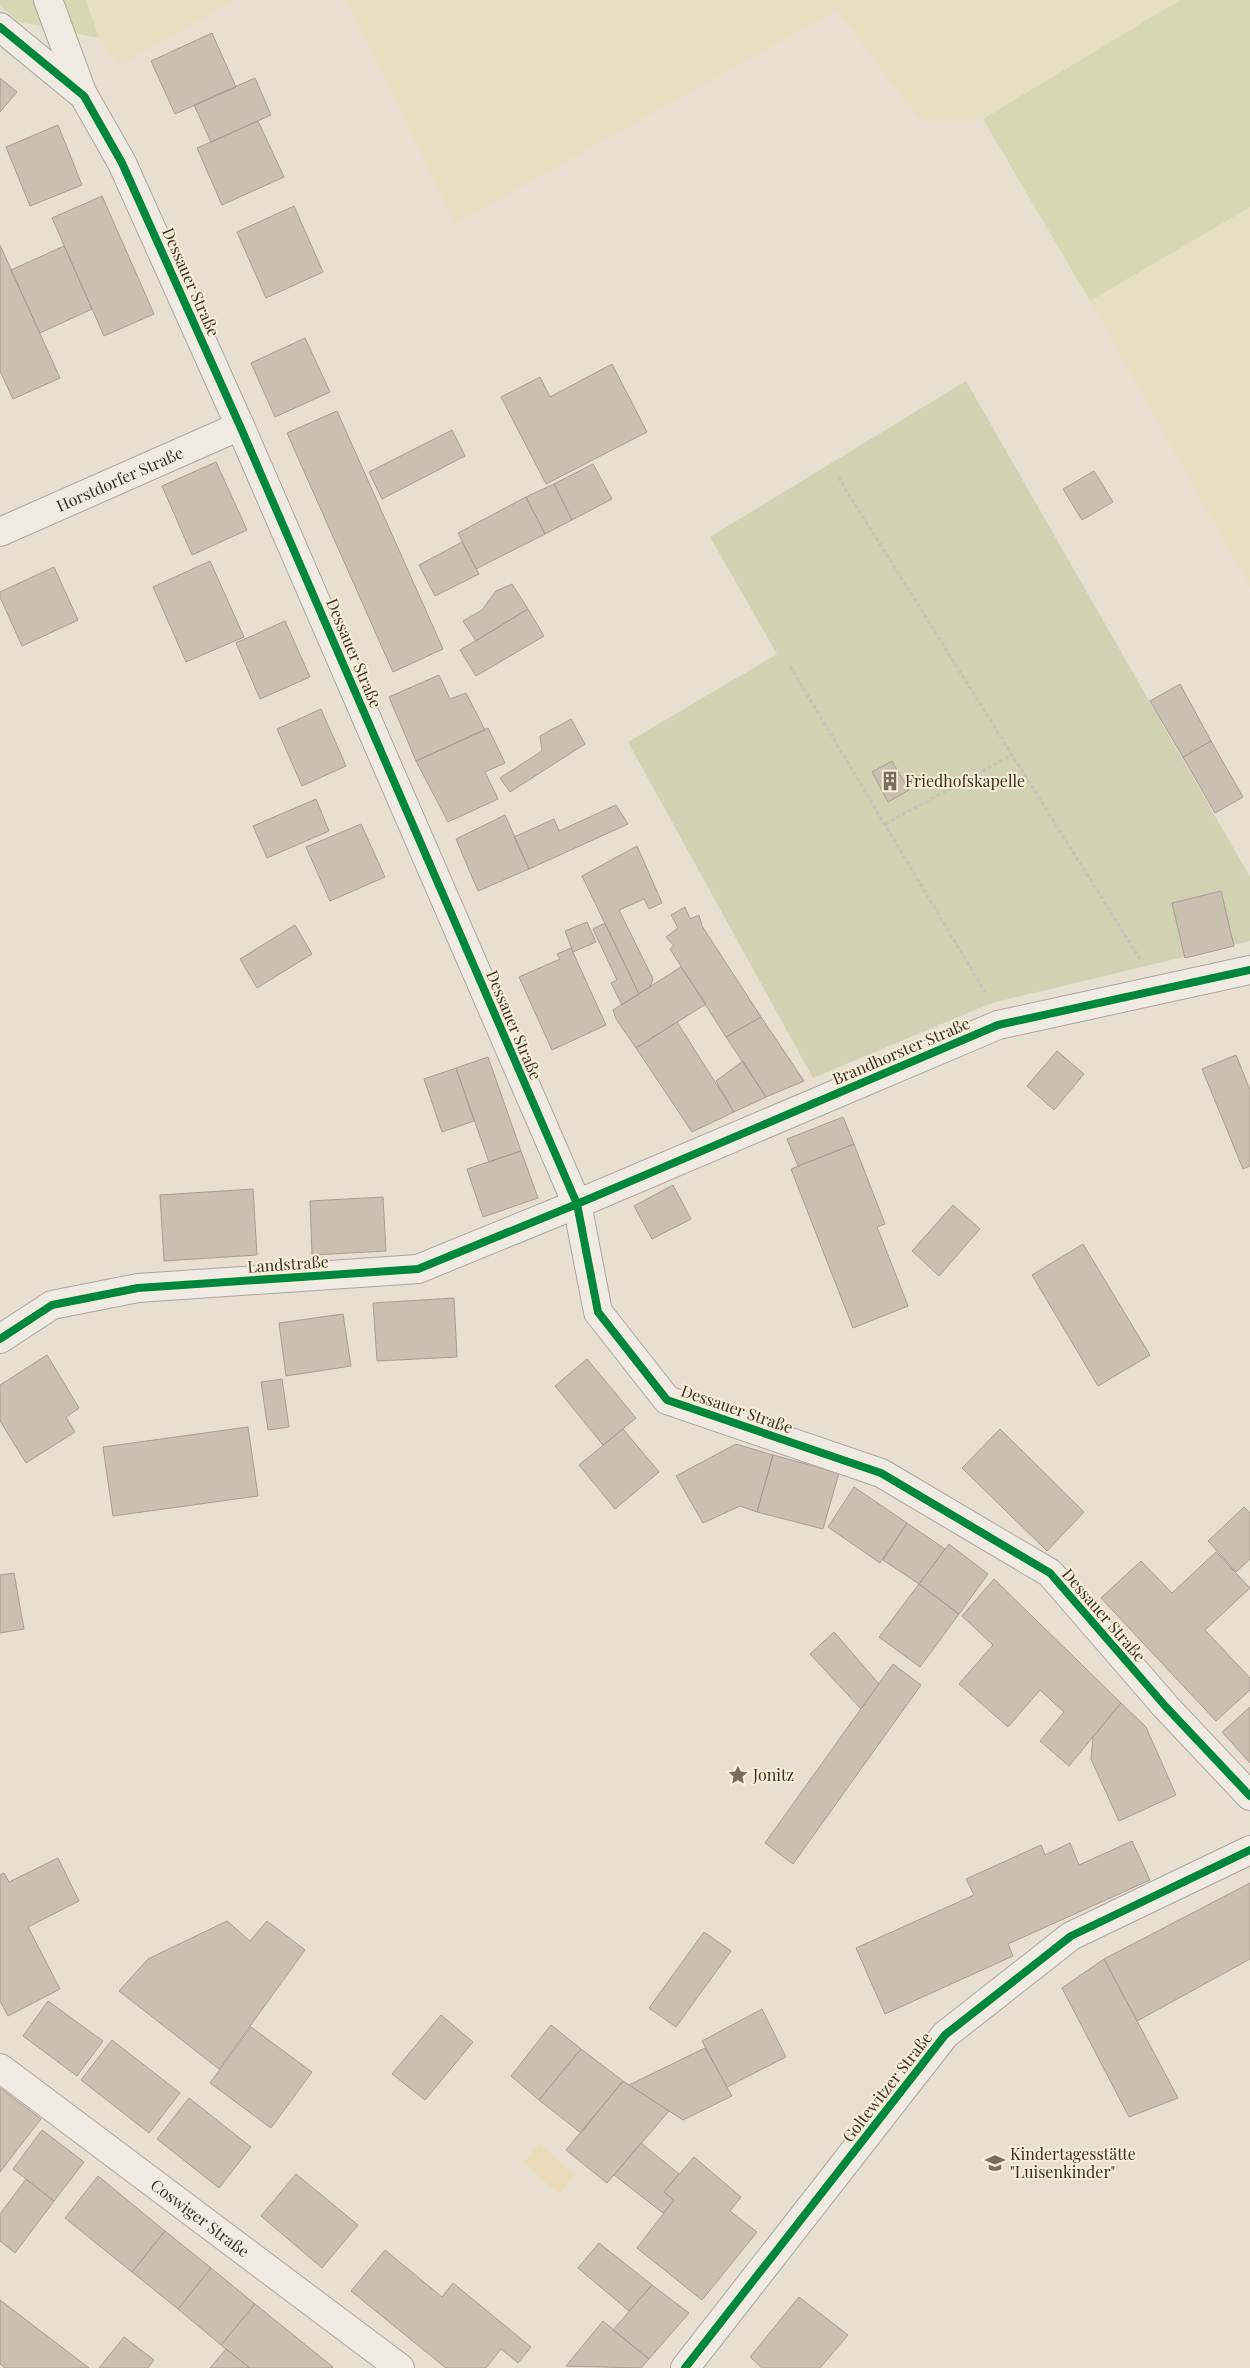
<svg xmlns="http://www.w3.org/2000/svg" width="1250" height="2368" viewBox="0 0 1250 2368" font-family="'Playfair Display',serif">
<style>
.farmland{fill:#e6dfc2}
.green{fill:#d6d7b3}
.sand{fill:#eadcb9}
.cemetery{fill:#d1d1b3}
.building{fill:#cbbfb2;stroke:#a89c90}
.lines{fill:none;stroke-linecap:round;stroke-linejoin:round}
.minor-casing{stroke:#ada599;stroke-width:30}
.path{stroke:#c8c2b9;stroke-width:3;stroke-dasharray:4 2.5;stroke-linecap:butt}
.minor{stroke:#efebe3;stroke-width:28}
.cycleway-casing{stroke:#f7eed8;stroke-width:11}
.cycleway{stroke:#00873e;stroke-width:8}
.labels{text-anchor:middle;stroke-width:4;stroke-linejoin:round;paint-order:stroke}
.street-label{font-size:16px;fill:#3d2e20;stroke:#f7eed8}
.poi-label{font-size:16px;fill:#3d2e20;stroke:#f7eed8;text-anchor:start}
</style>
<rect width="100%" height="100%" fill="#e7e0d1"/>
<path class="farmland" d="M86,0H236L119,66L99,38Z
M347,0H1180L983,119H919L837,10L455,224Z
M1250,207V587L1090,301Z"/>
<path class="green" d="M0,0H86L99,38L19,22L0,6Z
M1180,0H1250V207L1090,301L983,119Z"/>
<path class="sand" d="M539,2143L575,2175L559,2194L523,2163Z"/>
<path class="cemetery" d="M966,381L1250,877V941L992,1003L813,1078L628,742L777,654L710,537Z"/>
<path class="building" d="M212,33L236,87L175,114L151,61Z
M0,78L17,92L0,112Z
M255,78L271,115L211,142L194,105Z
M258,121L284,177L222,205L197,148Z
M58,125L82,185L30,206L6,147Z
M102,196L154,314L104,336L52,218Z
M294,206L323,272L266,298L237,232Z
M0,245L60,378L13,399L0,371Z
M64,246L92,309L40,333L11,270Z
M305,338L330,392L275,417L251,363Z
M612,364L647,432L546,484L501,397L540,377L550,397Z
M337,411L443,649L393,672L287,433Z
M452,430L465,456L382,499L369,472Z
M216,462L247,530L192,555L162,486Z
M593,464L612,499L572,520L554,484Z
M1094,471L1113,502L1082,520L1063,489Z
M554,484L572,520L545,534L526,497Z
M526,497L545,534L476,569L458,533Z
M462,542L479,574L435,596L419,565Z
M210,561L244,637L186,662L153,587Z
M54,567L78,620L22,646L0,597V592Z
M512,584L528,609L476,641L463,621L482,610L496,591Z
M528,609L544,636L476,676L460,650Z
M285,621L310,677L260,699L236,643Z
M439,675L450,699L466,693L485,730L416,761L389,697Z
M1180,684L1211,741L1183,757L1150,701Z
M321,709L346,766L302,786L277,729Z
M571,719L585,744L510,792L500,778L542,751L540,736Z
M488,728L505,763L485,772L498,799L448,822L416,761Z
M1211,741L1243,797L1215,813L1183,757Z
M892,761L909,790L888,802L872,772Z
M316,799L329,831L267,858L253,826Z
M616,805L628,824L529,869L514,837L554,819L559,831Z
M505,815L529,869L478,891L456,839Z
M361,824L385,877L330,901L306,847Z
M637,846L662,903L649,909L644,899L619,910L653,979L650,987L639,994L582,876Z
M1221,891L1234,946L1185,958L1172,903Z
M685,907L690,919L699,915L702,926L761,1017L726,1037L670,949L674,946L666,937L678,928L671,915Z
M587,922L596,942L573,952L565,931Z
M605,923L639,994L622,1005L611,983L617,980L593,929Z
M295,925L312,954L257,988L240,959Z
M571,948L606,1025L552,1050L519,977L560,959L557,954Z
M681,967L706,1004L636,1048L616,1019L613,1010Z
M761,1017L804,1081L766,1097L726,1037Z
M677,1022L734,1112L692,1132L636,1048Z
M1057,1051L1084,1074L1054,1110L1027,1086Z
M1236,1055L1250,1090V1166L1243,1169L1202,1069Z
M488,1057L521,1151L489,1162L456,1068Z
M743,1061L766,1097L734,1112L716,1081Z
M456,1068L474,1121L442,1132L424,1079Z
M843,1117L854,1144L798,1166L787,1139Z
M854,1144L885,1224L877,1227L908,1306L853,1328L791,1169Z
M521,1151L538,1198L483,1217L467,1169Z
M673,1185L691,1219L652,1239L634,1206Z
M253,1189L257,1255L164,1261L160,1195Z
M383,1197L386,1251L312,1255L310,1201Z
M953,1205L980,1229L939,1276L912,1251Z
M1083,1244L1150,1355L1098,1386L1032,1275Z
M454,1298L457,1357L377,1361L373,1303Z
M343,1314L351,1366L286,1376L279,1323Z
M47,1355L79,1408L66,1417L75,1432L26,1463L0,1421V1385Z
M587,1359L636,1418L603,1445L555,1386Z
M282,1379L289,1427L268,1430L261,1382Z
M248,1427L258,1496L113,1516L103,1447Z
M623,1429L659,1472L615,1509L579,1465Z
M1000,1429L1084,1512L1047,1551L962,1468Z
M736,1444L773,1455L757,1512L740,1506L703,1523L676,1476Z
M773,1455L839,1473L823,1529L757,1512Z
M854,1487L907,1523L880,1563L828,1527Z
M1244,1507L1250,1513V1559L1236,1572L1208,1541Z
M907,1523L945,1549L919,1584L883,1560Z
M949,1544L988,1574L959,1614L919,1584Z
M1216,1552L1250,1588L1205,1630L1250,1678V1690L1216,1721L1101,1598L1141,1561L1172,1593Z
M14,1573L24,1629L0,1633V1575Z
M994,1579L1121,1703L1069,1766L1040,1741L1064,1712L1040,1690L1008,1727L959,1684L993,1645L962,1616Z
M919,1584L959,1614L920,1667L879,1637Z
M834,1632L879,1684L861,1709L810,1654Z
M893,1664L921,1685L793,1864L765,1843Z
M1121,1703L1146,1727L1176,1795L1119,1821L1091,1759L1093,1737Z
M1250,1707V1763L1222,1732Z
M1132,1841L1150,1880L1008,1944L1013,1956L885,2014L856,1948L974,1895L966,1879L1041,1845L1045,1855L1070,1843L1079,1865Z
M58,1858L79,1901L28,1927L60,1989L8,2016L0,2001V1875L4,1873L9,1882Z
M1250,1883V1959L1137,2021L1104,1959Z
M227,1921L250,1941L267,1921L305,1950L219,2069L119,1991L148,1959Z
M704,1932L731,1951L676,2027L649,2008Z
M1104,1959L1178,2098L1129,2117L1062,1988Z
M48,2001L103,2041L77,2076L23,2036Z
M762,2009L786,2057L727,2087L702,2041Z
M441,2015L473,2042L425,2100L392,2074Z
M551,2025L581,2049L539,2100L511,2076Z
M251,2027L312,2072L271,2128L210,2083Z
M112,2040L180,2093L149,2133L81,2080Z
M705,2048L732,2096L683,2120L629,2085Z
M581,2049L623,2081L581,2133L539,2100Z
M623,2081L669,2111L607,2183L566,2150Z
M0,2088L41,2119L0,2172Z
M189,2098L251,2147L219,2188L157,2139Z
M42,2130L84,2162L54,2201L13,2169Z
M641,2143L679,2174L664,2192L674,2200L663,2213L614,2175Z
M694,2157L741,2197L730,2211L757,2232L702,2300L637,2248L674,2200L664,2192Z
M296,2174L358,2225L322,2268L261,2216Z
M98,2176L165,2231L132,2272L65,2218Z
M26,2179L54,2201L15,2253L0,2241V2214Z
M165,2231L211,2268L178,2309L132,2272Z
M599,2243L652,2285L629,2311L578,2268Z
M385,2250L442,2297L453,2283L531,2347L518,2363L501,2349L486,2368H446L351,2291Z
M211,2268L255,2304L221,2345L178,2309Z
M652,2285L689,2313L649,2359L613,2330Z
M799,2297L848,2335L820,2368H762L750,2357Z
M0,2300L89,2368H5L0,2364Z
M255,2304L333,2367L332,2368H250L221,2345Z
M603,2321L649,2359L641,2368L566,2366Z
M124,2337L154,2360L148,2368H99Z
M226,2349L250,2368H210Z"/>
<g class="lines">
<defs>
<g id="minor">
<path d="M48,0L83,95"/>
<path d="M0,27L84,96L122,163L240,426L577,1204L598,1312L667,1400L881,1473L1050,1573L1166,1707L1250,1796"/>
<path id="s1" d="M0,532L240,426"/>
<path d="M0,1339L52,1305L138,1288L418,1269L577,1204L998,1025L1250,970"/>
<path id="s2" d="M0,2068L400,2368"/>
<path d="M685,2368L945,2035L1071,1936L1250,1850"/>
</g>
</defs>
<use href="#minor" class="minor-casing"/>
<path class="path" d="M838,477L1140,959
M790,666L985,992
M885,824L1012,755"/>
<use href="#minor" class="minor"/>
<defs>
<path id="cycleway" d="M0,27L84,96L122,163L240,426L577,1204L598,1312L667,1400L881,1473L1050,1573L1166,1707L1250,1796
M0,1339L52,1305L138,1288L418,1269L577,1204L998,1025L1250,970
M685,2368L945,2035L1071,1936L1250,1850"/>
</defs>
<use href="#cycleway" class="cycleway-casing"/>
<use href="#cycleway" class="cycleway"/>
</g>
<defs>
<symbol id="building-bare" viewBox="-9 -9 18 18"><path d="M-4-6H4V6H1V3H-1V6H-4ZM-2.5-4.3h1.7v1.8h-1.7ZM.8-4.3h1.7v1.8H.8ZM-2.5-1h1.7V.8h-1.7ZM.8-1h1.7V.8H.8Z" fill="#786c5e" stroke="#f7eed8" stroke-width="2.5" paint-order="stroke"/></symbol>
<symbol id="sight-bare" viewBox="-9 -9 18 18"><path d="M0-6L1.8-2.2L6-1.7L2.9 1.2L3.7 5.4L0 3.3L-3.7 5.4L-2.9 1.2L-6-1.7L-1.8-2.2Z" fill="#786c5e" stroke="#f7eed8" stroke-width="2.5" paint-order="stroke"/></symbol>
<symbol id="school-bare" viewBox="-9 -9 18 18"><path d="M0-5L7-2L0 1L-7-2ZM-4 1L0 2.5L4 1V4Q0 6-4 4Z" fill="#786c5e" stroke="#f7eed8" stroke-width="2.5" paint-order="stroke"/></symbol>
</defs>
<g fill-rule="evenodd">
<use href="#building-bare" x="876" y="767" width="28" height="28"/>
<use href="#sight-bare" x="724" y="1761" width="28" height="28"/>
<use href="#school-bare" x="981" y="2149" width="28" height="28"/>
</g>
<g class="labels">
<g class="street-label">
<text transform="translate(191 282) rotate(66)" y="6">Dessauer Straße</text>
<text dy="6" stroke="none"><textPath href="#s1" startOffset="131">Horstdorfer Straße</textPath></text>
<text transform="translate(354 653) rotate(67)" y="6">Dessauer Straße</text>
<text transform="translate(514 1025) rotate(67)" y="6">Dessauer Straße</text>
<text transform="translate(901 1051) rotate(-23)" y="6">Brandhorster Straße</text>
<text transform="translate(288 1264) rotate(-4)" y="6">Landstraße</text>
<text transform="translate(737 1409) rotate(19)" y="6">Dessauer Straße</text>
<text transform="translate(1104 1615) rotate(49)" y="6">Dessauer Straße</text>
<text transform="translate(887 2087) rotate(-52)" y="6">Goltewitzer Straße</text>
<text dy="6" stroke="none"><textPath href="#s2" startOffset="250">Coswiger Straße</textPath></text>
</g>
<g class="poi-label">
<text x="905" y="787">Friedhofskapelle</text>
<text x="753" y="1781">Jonitz</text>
<text x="1010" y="2160">Kindertagesstätte<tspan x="1010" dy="18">"Luisenkinder"</tspan></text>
</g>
</g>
</svg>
